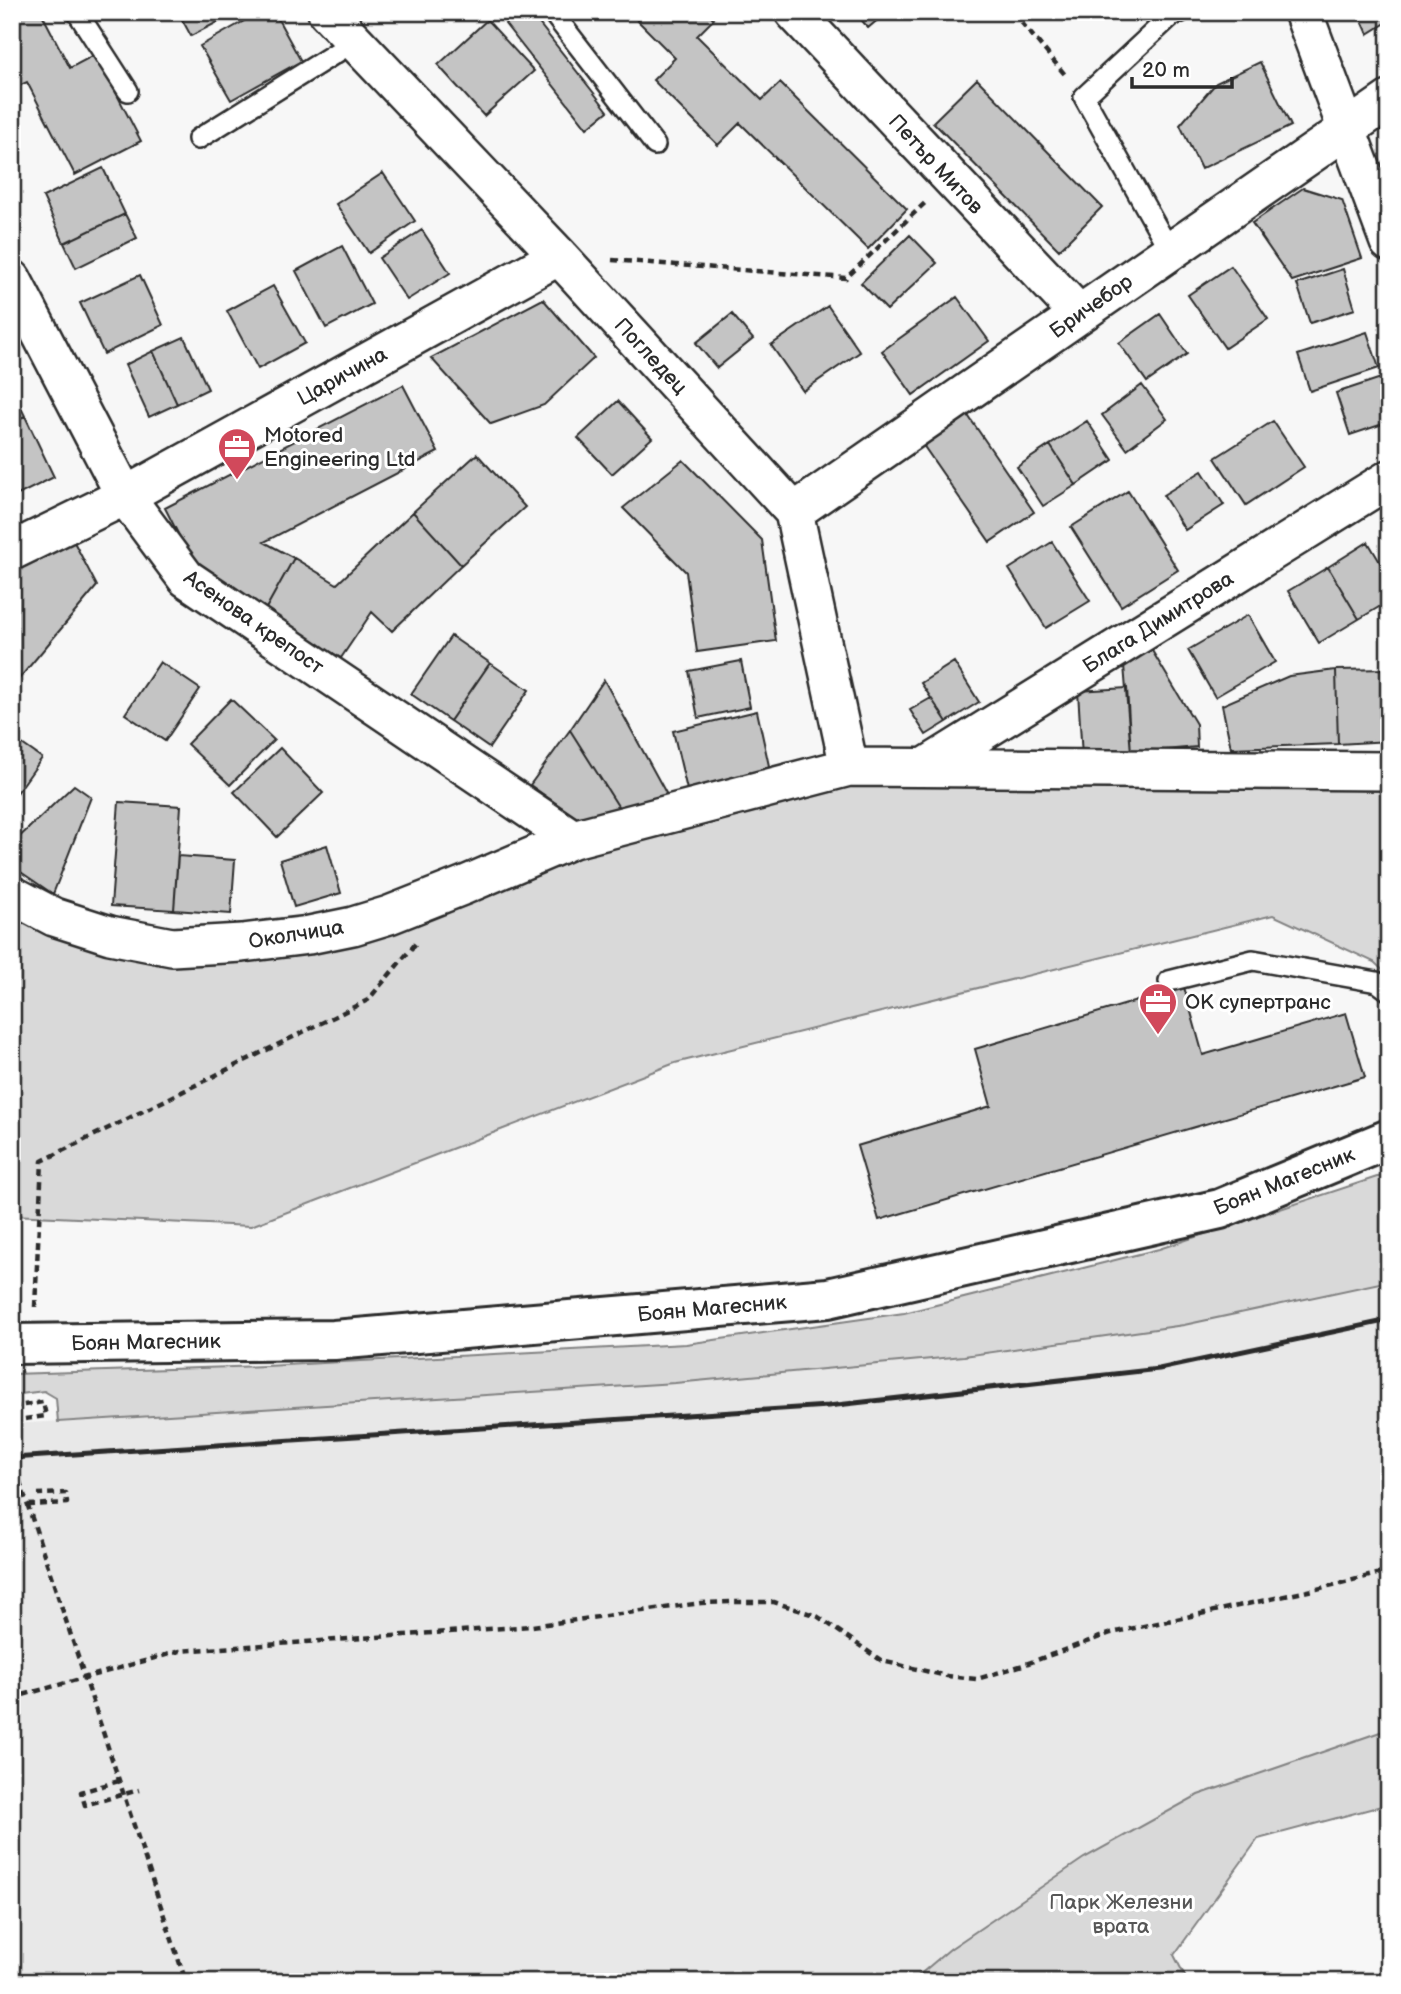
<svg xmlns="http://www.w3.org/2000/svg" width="1401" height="1994" viewBox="0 0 1401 1994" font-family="'Balsamiq Sans',sans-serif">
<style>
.built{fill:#e8e8e8}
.green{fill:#d9d9d9;stroke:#828282;stroke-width:2}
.building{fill:#c4c4c4;stroke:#2b2b2b;stroke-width:2}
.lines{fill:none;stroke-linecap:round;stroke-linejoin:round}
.lane-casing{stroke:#2b2b2b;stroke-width:24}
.street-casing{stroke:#2b2b2b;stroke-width:42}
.secondary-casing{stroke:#2b2b2b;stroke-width:44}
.path{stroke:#2b2b2b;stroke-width:4.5;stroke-dasharray:7 5;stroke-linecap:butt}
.lane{stroke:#fff;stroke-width:19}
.street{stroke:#fff;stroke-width:37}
.secondary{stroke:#fff;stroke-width:38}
.rail{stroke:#2b2b2b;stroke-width:5}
.path-bridge{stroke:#2b2b2b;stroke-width:4.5;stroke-dasharray:7 5;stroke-linecap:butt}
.labels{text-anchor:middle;stroke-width:6;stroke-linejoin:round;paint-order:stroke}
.street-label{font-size:21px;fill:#2b2b2b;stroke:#fff}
.poi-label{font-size:21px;fill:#2b2b2b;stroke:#fff;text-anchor:start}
.park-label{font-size:21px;fill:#565656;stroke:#fff}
</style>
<rect width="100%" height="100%" fill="#f7f7f7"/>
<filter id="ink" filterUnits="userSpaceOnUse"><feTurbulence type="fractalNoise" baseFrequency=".0143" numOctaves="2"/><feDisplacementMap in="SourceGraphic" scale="14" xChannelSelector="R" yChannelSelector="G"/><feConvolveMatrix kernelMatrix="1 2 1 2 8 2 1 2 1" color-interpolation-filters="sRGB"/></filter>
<g filter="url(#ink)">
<path class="built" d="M1389,1281V1729L1084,1858L950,1949L911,1982H12V1424L675,1383L964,1356L1184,1325Z"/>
<path class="green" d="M849,767L1389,771V976L1374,962L1273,915L675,1063L251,1226L12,1215V895L54,917L242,943Z
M1389,1176V1281L1184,1325L964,1356L675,1383L58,1422L56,1398L44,1391L12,1395V1374L266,1366L686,1344L904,1313L1159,1249L1377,1177Z
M1389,1729V1804L1258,1839L1174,1955L1188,1982H911L950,1949L1084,1858L1198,1795Z"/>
<path class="building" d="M12,12H41L70,68L96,54L141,141L75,175L27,82L12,89Z
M178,12H237L191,36Z
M260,12H274L301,61L231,100L200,46Z
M520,12H530L608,111L587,128L505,24Z
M629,12H708L714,19L697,36L762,100L780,83L907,209L868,249L740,123L718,145L653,80L675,58Z
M855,12H887L868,28Z
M1038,12H1107V18L1038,17Z
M1358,12H1389V21L1368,34Z
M487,20L534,71L484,116L438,65Z
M1260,62L1291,126L1201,169L1180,125L1216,83Z
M977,79L1102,207L1059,250L933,122Z
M103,168L125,214L64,243L43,197Z
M383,173L415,221L369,253L336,204Z
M1303,188L1342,200L1362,258L1292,281L1252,223Z
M125,214L137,238L76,268L64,243Z
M422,230L450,273L407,300L379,258Z
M910,235L937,263L887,310L861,283Z
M342,246L372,304L326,328L296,271Z
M1231,266L1268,319L1225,348L1188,295Z
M1343,269L1355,309L1310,323L1297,284Z
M140,275L163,325L104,354L80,303Z
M273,286L305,343L258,369L227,311Z
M957,297L989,341L913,395L882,351Z
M543,299L594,358L544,405L491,424L431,358Z
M828,306L860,352L803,391L771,345Z
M732,314L753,339L717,368L696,343Z
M1160,314L1187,354L1147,382L1119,343Z
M1367,332L1379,368L1310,391L1298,355Z
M184,337L208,389L177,404L153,351Z
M153,351L177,404L149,417L125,365Z
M1381,378L1389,402V422L1350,435L1336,393Z
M403,385L438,452L264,542L294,558L264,612L199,575L165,508Z
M1142,385L1167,419L1127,449L1102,415Z
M12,389L25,416L12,422Z
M618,401L652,438L612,474L578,438Z
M967,414L1034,512L990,542L923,445Z
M25,416L54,477L12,498V422Z
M1087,421L1113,460L1076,485L1050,445Z
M1273,421L1304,467L1246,505L1215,458Z
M1050,445L1076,485L1043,506L1017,467Z
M477,454L525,507L461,565L413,512Z
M683,460L762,540L776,641L697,652L686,572L623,508Z
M1202,471L1224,505L1185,530L1163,495Z
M1128,491L1178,570L1121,606L1071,527Z
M413,512L461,565L392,631L372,612L341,658L264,612L294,558L337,584Z
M73,540L97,586L13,686L12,573Z
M1052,542L1090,601L1046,628L1009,569Z
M1368,542L1389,577V601L1359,619L1328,567Z
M1328,567L1359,619L1319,643L1288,591Z
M1248,615L1275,662L1215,697L1188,650Z
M451,636L490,663L450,721L411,694Z
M1151,649L1196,724L1197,747L1131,753L1124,665Z
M741,661L750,707L698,718L689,671Z
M160,662L200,689L165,741L125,714Z
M954,662L979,702L947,722L921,683Z
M490,663L529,690L489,748L450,721Z
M1389,669V741L1338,744L1336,670Z
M1336,670L1338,744L1231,748L1222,705L1289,676Z
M604,680L667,795L623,814L570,730Z
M1127,688L1131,753L1082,757L1078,691Z
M931,698L947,722L926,735L910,710Z
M231,699L274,740L230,785L187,744Z
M757,711L771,775L688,794L673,731Z
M570,730L623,814L591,828L530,785Z
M12,737L42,758L12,800Z
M280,748L323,793L277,837L234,792Z
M74,785L91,797L53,894L12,866V844Z
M119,802L181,806L174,910L111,906Z
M327,845L341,893L294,907L280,860Z
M178,856L235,860L231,914L174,910Z
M1184,987L1203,1055L1346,1013L1365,1077L879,1220L857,1146L991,1106L975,1049Z"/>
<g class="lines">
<defs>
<path id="lane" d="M77,12L128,91
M552,12L655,145
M198,139L355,41
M1170,251L1084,97L1171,16L1181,12
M1169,981L1253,960L1377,982L1389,991"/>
<path id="street" d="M327,12L559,256L794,512L849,767
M794,12L1079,314
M1303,12L1389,242
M12,279L125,496L186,578L573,839
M794,512L1389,100
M12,551L125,496L559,256
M927,766L1389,479
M12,895L54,917L110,935L172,947L242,943L309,935L353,926L389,915L465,885L573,839L849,767L1389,771"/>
<path id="secondary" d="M12,1344L334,1340L828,1298L1220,1209L1389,1139"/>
</defs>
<use href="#lane" class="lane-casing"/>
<use href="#street" class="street-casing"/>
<use href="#secondary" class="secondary-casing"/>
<path class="path" d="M1017,12V17L1067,77
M612,260L846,278L926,202
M35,1307L42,1161L368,1000L417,942
M12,1407L43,1402L46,1416L12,1421
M28,1505L67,1503L66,1493L38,1494
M12,1698L180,1651L532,1626L701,1603L731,1602H774L817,1616L882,1661L947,1676L977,1679L1023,1665L1111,1633L1313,1590L1389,1571
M119,1781L81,1792L85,1805L139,1790"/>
<use href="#lane" class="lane"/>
<use href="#street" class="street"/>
<use href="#secondary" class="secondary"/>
<path class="rail" d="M12,1458L828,1406L1159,1369L1389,1320"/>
<path class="path-bridge" d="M12,1458L186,1982"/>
</g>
</g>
<defs>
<symbol id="office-pin" viewBox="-11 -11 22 30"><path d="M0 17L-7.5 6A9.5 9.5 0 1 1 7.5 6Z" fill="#d1495b" stroke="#fff"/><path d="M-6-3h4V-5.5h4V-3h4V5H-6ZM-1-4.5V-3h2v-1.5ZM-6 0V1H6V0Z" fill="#fff"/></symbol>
</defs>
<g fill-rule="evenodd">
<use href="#office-pin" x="215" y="425" width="44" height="60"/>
<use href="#office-pin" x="1136" y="980" width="44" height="60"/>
</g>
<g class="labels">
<g class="street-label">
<text transform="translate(936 164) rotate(47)" y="7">Петър Митов</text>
<text transform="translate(1091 306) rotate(-35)" y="7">Бричебор</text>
<text transform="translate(651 356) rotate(47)" y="7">Погледец</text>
<text transform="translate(342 376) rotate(-29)" y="7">Царичина</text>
<text transform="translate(254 622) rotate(35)" y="7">Асенова крепост</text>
<text transform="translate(1158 622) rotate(-32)" y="7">Блага Димитрова</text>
<text transform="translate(296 934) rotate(-9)" y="7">Околчица</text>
<text transform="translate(1284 1181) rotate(-22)" y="7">Боян Магесник</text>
<text transform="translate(712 1308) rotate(-5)" y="7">Боян Магесник</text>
<text transform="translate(146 1342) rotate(-1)" y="7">Боян Магесник</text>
</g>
<g class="poi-label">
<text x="264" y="442">Motored<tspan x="264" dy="24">Engineering Ltd</tspan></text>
<text x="1185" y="1009">ОК супертранс</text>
</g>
<g class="park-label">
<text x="1121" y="1909">Парк Железни<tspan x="1121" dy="24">врата</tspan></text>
</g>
</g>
<rect width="1401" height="1994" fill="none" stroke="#fff" stroke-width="42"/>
<rect x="21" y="21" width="1359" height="1952" fill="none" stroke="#2b2b2b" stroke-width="2.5" filter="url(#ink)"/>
<path d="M1132 77v10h100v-10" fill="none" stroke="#2b2b2b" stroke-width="3.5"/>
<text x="1142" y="77" font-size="21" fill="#2b2b2b" stroke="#ffffff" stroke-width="5" paint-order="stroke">20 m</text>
</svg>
